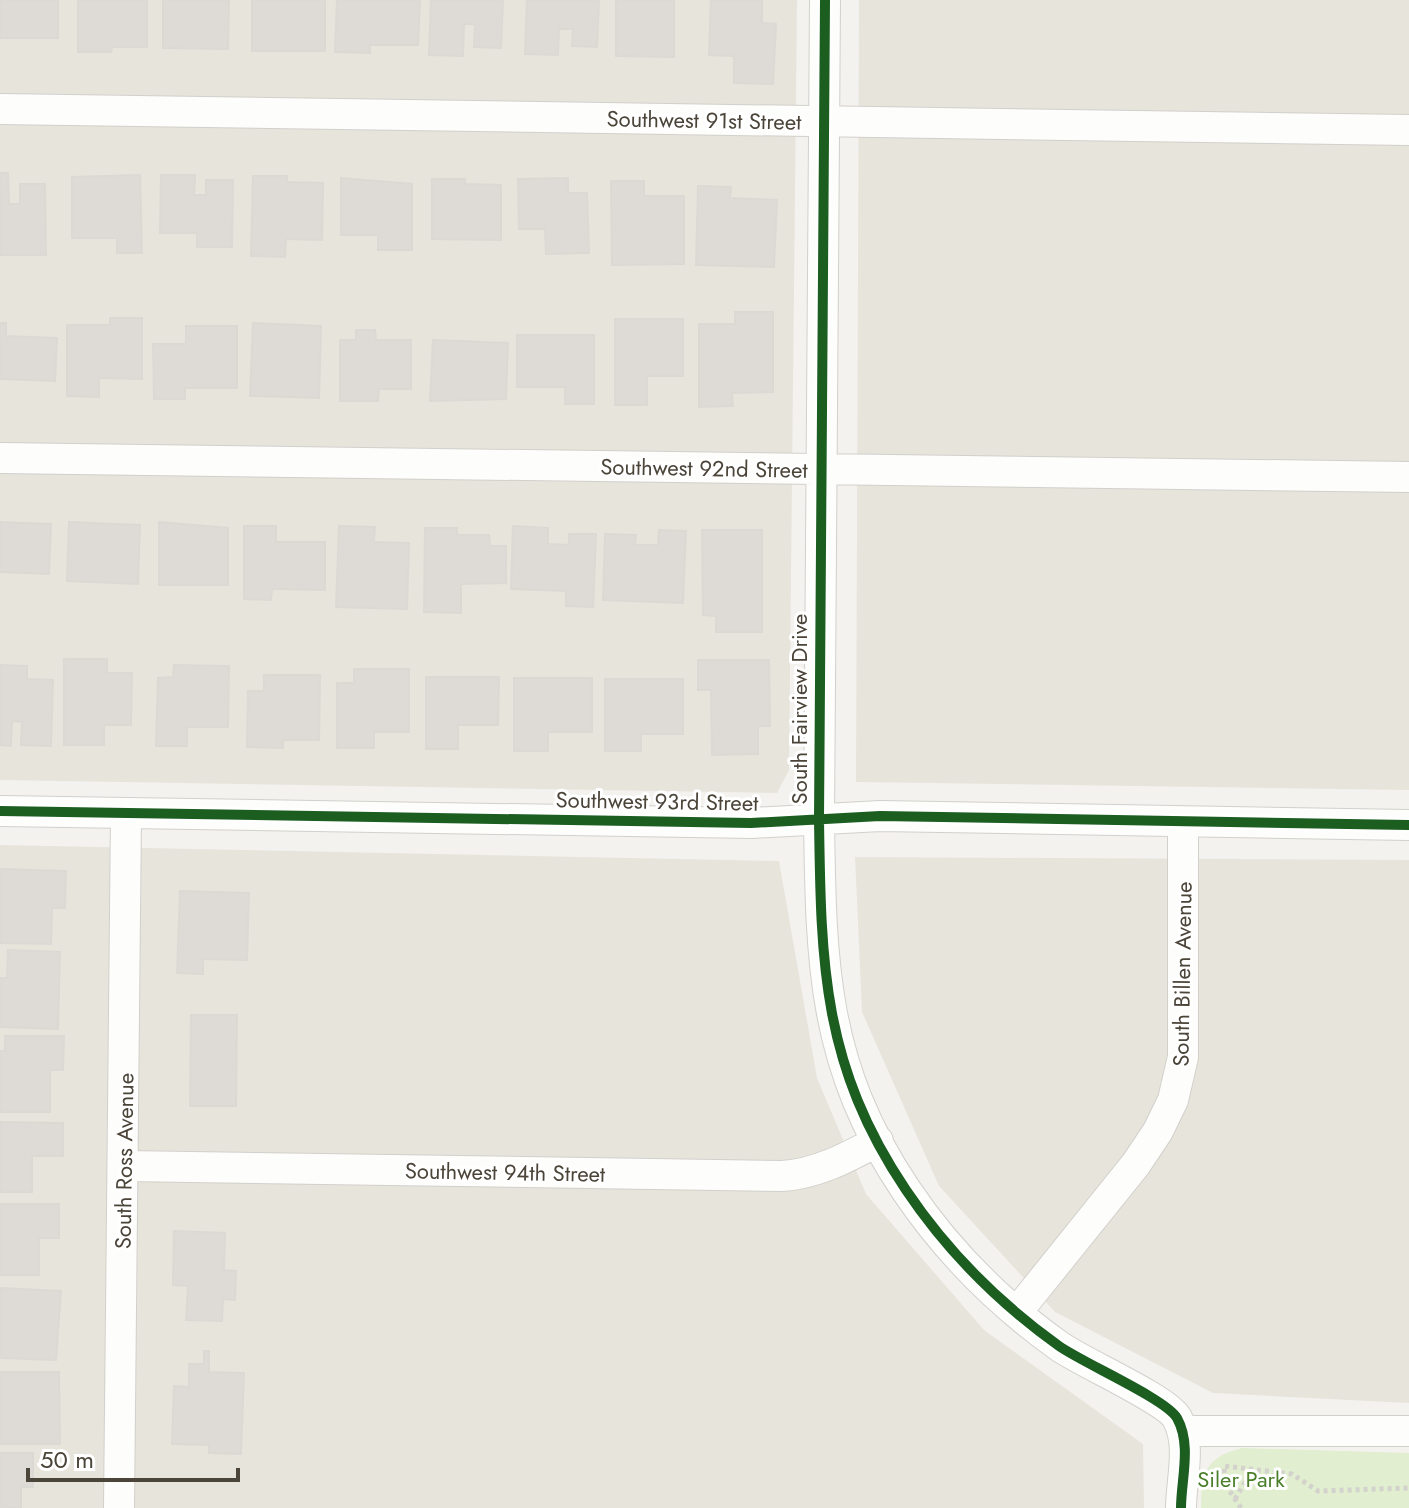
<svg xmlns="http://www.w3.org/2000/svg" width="1409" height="1508" viewBox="0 0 1409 1508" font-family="Jost,sans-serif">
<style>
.residential{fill:#e7e4dc}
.green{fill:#e1eecf}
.building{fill:#dedbd6;stroke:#dcd9d4;stroke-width:2}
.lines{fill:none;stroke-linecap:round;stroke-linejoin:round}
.minor-casing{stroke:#d2d0cb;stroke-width:32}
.path{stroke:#d3d2cc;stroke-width:5;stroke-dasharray:4 4;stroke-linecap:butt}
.minor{stroke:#fdfdfc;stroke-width:30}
.cycleway-casing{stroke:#fff;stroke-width:15}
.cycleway{stroke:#1b5e20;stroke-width:10}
.labels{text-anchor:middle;stroke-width:6;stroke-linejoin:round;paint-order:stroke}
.street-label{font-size:22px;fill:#4b4439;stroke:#fff}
.park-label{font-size:22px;fill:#4a7f2a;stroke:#fff}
</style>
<rect width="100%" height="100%" fill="#f4f2ee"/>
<path class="residential" d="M0,0H797L789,770L777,793L0,780Z
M859,0H1409V790L856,782Z
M0,845L779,861L817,1078L866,1194L984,1330L1143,1444L1144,1508H0Z
M855,857L1409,860V1403L1213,1393L1055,1312L939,1186L862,1012Z"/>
<path class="green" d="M1242,1448L1409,1453V1508H1201C1201,1472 1206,1457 1242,1448Z"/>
<path class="building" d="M0,0H58V38H0Z
M78,0H147V47H112L111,52H78Z
M163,0H229L228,49L163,48Z
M252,0H325V51H252Z
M337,0H420L418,45H370V53L335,52Z
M431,0H503L501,48L474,47L475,24H464L463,56L429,55Z
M527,0H599L597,47L572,46L573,29H559L558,55L525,54Z
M616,0H674V57L616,56Z
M711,0H762V23L776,24L773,84L734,83V56L709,55Z
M0,173H8L9,204H20V184H45L46,255H0Z
M140,175L142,253H117V238H72V177Z
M161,175H195L194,195H206V180H233L232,247H197V233H160Z
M253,176H287V182L323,183L322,240L286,239L285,257L251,256Z
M341,178L412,184V250H378V235H341Z
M568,178V193H587L589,253L546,254L545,229H519L518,179Z
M432,179H465V184L501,185V240L432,239Z
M611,181H644V196H684V264L612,265Z
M698,186L731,187L730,198L777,200L774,267L696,265Z
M735,312H773V392L732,393L733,406L699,407V324H735Z
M110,318H142V379L99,378V397L67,396V325H110Z
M615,319H683V376H647V405H615Z
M0,323H6V336L57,338L55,381L0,379Z
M253,323L321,326L319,398L250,396Z
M186,326H237V388H185V399H154L153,344H186Z
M356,330H375L376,340H411V389H379L378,401H340V340H356Z
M517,335H594V404H565V387H517Z
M433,340L508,343L506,399L430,401Z
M0,522L51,524L49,574L0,572Z
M69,522L140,525L138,584L67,581Z
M159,522L228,528V585H159Z
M244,526H276V542H325V590L272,589L271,600L244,599Z
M339,526L375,527L374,542L409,543L407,609L336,607Z
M513,526L548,528V544L569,545V534H596L593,607L566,606V591L511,589Z
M425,528H457V535H489L490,546H506V583L461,584V613L424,612Z
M659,530L686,531L683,603L603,600L605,534L636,535L635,545H658Z
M702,530H762V632H716V616L703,615Z
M64,659H107V673H132L131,725H104V745H64Z
M698,660H769L770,726H758V754L712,755L711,690H698Z
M0,665L27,666V679L53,680L51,746L21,745L22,722L12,721L11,746L0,745Z
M174,665L229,666L228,727H187V746H156L158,678L173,677Z
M354,669H409V732H374V748H337V683H354Z
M264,675H320L319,740H283V748L247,747L248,691H264Z
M426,677H499L498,725H458V749H426Z
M514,678H592V732H548V751H514Z
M605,679H683V734H641V751H605Z
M0,869L66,871L65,908H52L51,944L0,943Z
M180,891L249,893L247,960L203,959V974L177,973Z
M8,950L60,952L58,1029L0,1027V978H7Z
M191,1015H237L236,1106H190Z
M5,1036H64L63,1070H50V1112H0V1051H5Z
M0,1122L63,1123V1156H32V1192H0Z
M0,1204H59V1238H39V1275H0Z
M174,1231L225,1233L224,1270L236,1271L235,1300L223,1299L222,1321L186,1320L188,1286L173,1285Z
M1,1288L61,1291L56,1360L0,1358Z
M204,1351H209V1372L244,1373L241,1454L209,1453V1445L172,1444L174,1386L189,1387V1364H204Z
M0,1372H59L60,1444H0Z
M0,1453H33V1487H21V1508H0Z"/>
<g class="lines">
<defs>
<path id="minor" d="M825,0L819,819C821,964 822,1065 906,1190C947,1251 999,1303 1059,1346C1083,1363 1166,1399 1177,1418C1192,1445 1181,1480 1181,1508
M0,109L1409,130
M0,458L1409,477
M0,811L751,823L880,816L1409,825
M125,1166L782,1176C817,1174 848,1157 878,1141
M1017,1312L1136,1164L1158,1131L1173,1100L1183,1057V822
M1182,1431H1409
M119,1508L126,814"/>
</defs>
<use href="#minor" class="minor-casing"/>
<path class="path" d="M1235,1499L1253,1469
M1241,1508L1225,1484L1224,1466L1292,1474L1318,1491L1409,1488"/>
<use href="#minor" class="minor"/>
<defs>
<path id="cycleway" d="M825,0L819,819C821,964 822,1065 906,1190C947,1251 999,1303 1059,1346C1083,1363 1166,1399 1177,1418C1192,1445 1181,1480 1181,1508
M0,811L751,823L880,816L1409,825"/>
</defs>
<use href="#cycleway" class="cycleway-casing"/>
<use href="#cycleway" class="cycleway"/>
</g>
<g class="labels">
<g class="street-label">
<text transform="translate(704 120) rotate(1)" y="8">Southwest 91st Street</text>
<text transform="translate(704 468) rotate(1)" y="8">Southwest 92nd Street</text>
<text transform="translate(799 709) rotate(-90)" y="8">South Fairview Drive</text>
<text transform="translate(657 801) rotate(1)" y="8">Southwest 93rd Street</text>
<text transform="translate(1182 974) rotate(-89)" y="8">South Billen Avenue</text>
<text transform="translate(124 1161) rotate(-89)" y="8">South Ross Avenue</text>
<text transform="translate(505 1172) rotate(1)" y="8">Southwest 94th Street</text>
</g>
<g class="park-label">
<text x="1241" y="1487">Siler Park</text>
</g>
</g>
<path d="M28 1468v12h210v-12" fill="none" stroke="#4b4439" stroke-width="4"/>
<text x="40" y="1468" font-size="24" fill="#4b4439" stroke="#ffffff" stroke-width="6" paint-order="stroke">50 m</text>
</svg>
